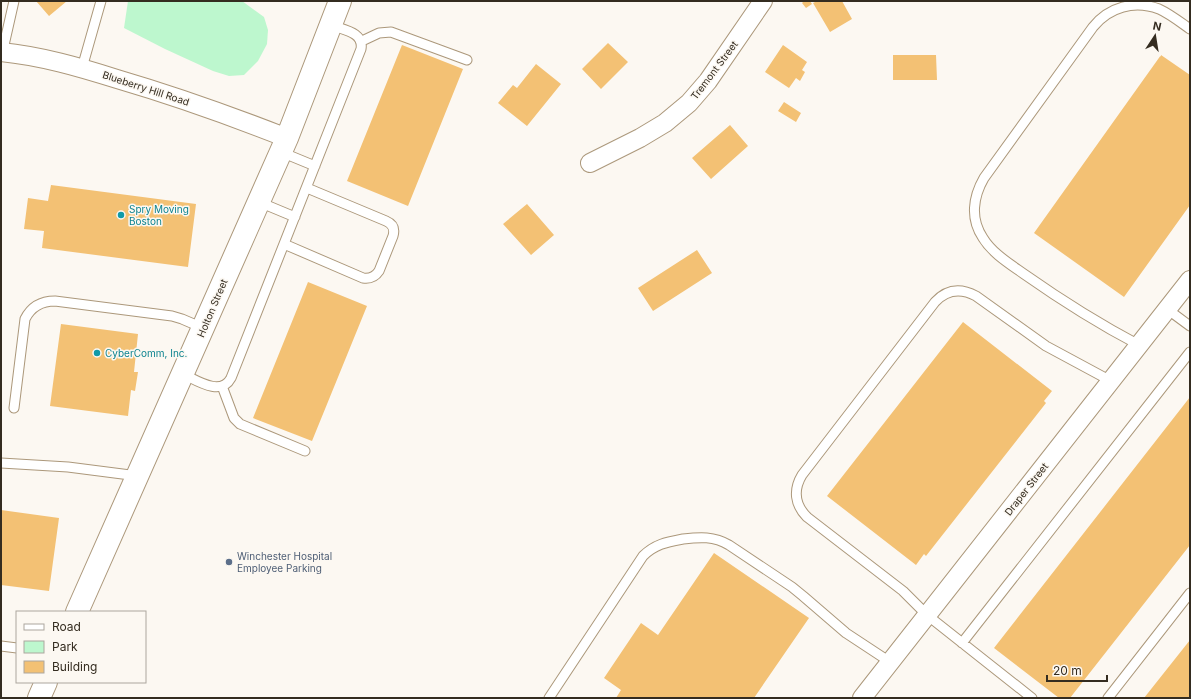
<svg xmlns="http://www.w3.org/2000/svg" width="1191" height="699" viewBox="0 0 1191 699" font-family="Inter,sans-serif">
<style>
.green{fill:#bdf7ce}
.building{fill:#f3c174}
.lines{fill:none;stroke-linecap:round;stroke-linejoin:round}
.lane-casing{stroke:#ac987b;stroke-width:11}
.street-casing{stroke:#ac987b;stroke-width:20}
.secondary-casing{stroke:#ac987b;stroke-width:24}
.lane{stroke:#fff;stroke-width:9}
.street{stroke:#fff;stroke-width:18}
.secondary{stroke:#fff;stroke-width:22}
.culture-dot{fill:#0f9aa8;stroke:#fcf8f2;stroke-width:1.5}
.service-dot{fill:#5c6f8a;stroke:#fcf8f2;stroke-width:1.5}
.labels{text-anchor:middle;stroke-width:3;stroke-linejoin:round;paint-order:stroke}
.street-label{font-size:10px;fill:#342c20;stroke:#fcf8f2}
.culture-label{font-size:10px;fill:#0d838f;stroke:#fcf8f2;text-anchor:start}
.service-label{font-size:10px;fill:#4e5e75;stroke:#fcf8f2;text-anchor:start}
</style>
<rect width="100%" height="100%" fill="#fcf8f2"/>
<path class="green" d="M128,1H242L264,17L268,30L267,44L258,61L244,75L229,76L213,71L165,49L124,28Z"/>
<path class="building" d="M36,1H67L49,16Z
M804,1H810L812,4L806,8L802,3Z
M817,1H842L852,19L830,32L813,3Z
M608,43L628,62L601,89L582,69Z
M402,45L463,69L408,206L347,181Z
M783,45L807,62L802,70L805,72L800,81L796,78L789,88L765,72Z
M893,55H936L937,80H893Z
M1161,55L1190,75V205L1124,297L1034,233Z
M536,64L561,84L527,126L498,103L513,85L517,88Z
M784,102L801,113L796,122L778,111Z
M730,125L748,146L711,179L692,158Z
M51,185L196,204L188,267L42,248L44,231L24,229L28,198L48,201Z
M527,204L554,235L531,255L503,224Z
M697,250L712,273L653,311L638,288Z
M308,282L367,306L312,441L253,418Z
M963,322L1052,391L1044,401L1046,403L926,556L924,554L916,565L827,496Z
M61,324L138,334L134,372H138L135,391L131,390L128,416L50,406Z
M1190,397V545L1070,698H1059L994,648Z
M1,510L59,518L49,591L1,585Z
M714,553L809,618L754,698H616L621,690L604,678L641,623L658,635Z
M1190,640V698H1144Z"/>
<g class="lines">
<defs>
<path id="lane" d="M362,41L379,33L391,32L467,60
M2,54L14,1
M82,68L101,1
M281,152L315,166
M259,202L295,217
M284,244L363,278C370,279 375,277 379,271L393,236C395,229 393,224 386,221L307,188
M1167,309L1190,326
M1139,345C1099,324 1061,300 1024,274C1010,264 992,253 983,238C970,219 973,197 984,178L1093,27C1109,7 1134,0 1159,9C1170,14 1180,22 1190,29
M183,374C196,380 221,397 231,378L361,49C364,32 343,30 331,25
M222,386L234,418L240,424L305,451
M14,408L25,319C31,307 41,301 55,301L172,316L182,319L203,328
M1,463L68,467L138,476
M962,643L1190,352
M1,646L17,648
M549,698L643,556C655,544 667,542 683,539C700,537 714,536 729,545L792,587L803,596L846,633L890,662
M1032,698L927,615L903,591L807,517C795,505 793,490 802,475L935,302C947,289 961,288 976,296L1046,346L1111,381
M1108,698L1190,593"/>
<path id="street" d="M1,52C41,56 79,67 117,79C175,96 231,116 287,138
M590,163L640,138L665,123L689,103L708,81L763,1
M862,698L1190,280"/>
<path id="secondary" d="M77,612L287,138L340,1
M39,698L46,682"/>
</defs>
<use href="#lane" class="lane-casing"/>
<use href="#street" class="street-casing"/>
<use href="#secondary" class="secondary-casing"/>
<use href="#lane" class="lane"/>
<use href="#street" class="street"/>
<use href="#secondary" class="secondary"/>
</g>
<g class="culture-dot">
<circle cx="121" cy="215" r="4"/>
<circle cx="97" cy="353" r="4"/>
</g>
<circle class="service-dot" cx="229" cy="562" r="4"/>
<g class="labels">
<g class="street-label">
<text transform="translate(714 70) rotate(-53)" y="4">Tremont Street</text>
<text transform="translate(146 88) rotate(18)" y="4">Blueberry Hill Road</text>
<text transform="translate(212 308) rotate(-67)" y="4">Holton Street</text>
<text transform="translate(1026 489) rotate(-52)" y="4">Draper Street</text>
</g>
<g class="culture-label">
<text x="129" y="213">Spry Moving<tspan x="129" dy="12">Boston</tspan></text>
<text x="105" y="357">CyberComm, Inc.</text>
</g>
<g class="service-label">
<text x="237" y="560">Winchester Hospital<tspan x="237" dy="12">Employee Parking</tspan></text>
</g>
</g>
<rect width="1191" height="699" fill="none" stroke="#342c20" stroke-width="4"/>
<rect x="16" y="611" width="130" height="72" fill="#fcf8f2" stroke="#aca69e"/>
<rect x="24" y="624" width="20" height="6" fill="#ffffff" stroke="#aca69e"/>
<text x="52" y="631" font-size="12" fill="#342c20">Road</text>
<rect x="24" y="641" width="20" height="12" fill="#bdf7ce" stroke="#aca69e"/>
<text x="52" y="651" font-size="12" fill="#342c20">Park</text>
<rect x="24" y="661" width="20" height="12" fill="#f3c174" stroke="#aca69e"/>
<text x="52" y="671" font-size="12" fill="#342c20">Building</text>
<g transform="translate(1155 36) rotate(12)" stroke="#fcf8f2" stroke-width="3" paint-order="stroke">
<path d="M0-3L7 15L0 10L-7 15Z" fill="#342c20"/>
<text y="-6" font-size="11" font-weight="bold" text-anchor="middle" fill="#342c20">N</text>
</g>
<path d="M1047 675v6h60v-6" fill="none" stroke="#342c20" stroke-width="2"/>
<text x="1053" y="675" font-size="12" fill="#342c20" stroke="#fcf8f2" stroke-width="3" paint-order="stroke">20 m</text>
</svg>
